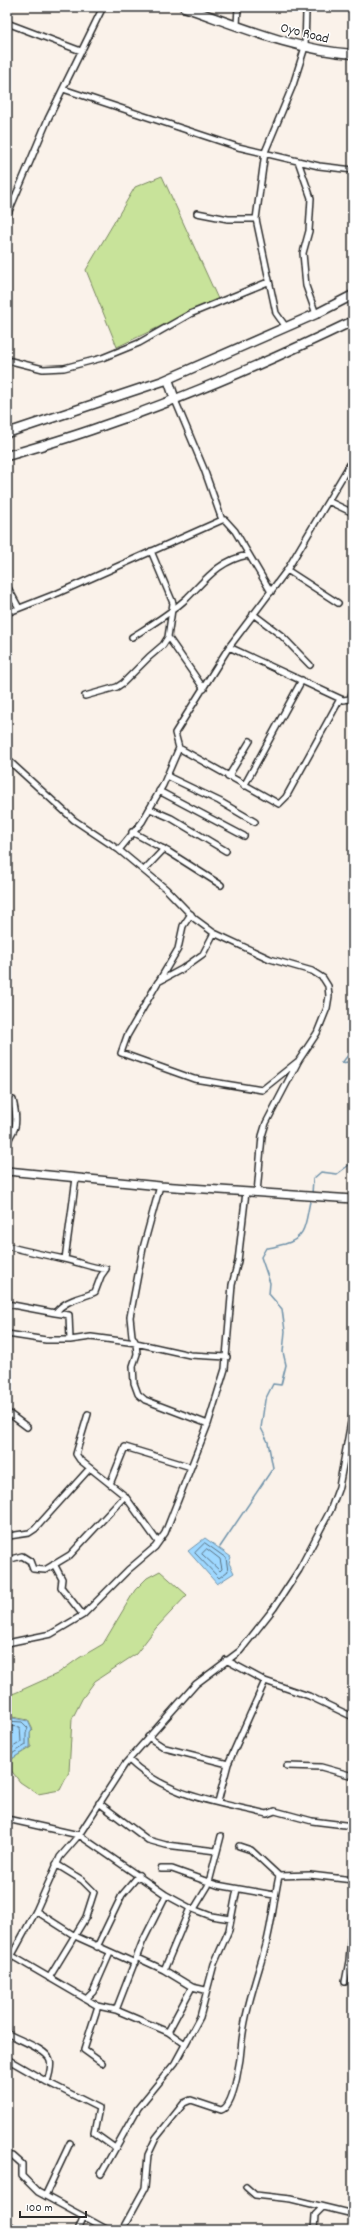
<svg xmlns="http://www.w3.org/2000/svg" width="360" height="2237" viewBox="0 0 360 2237" font-family="Dekko,sans-serif">
<style>
.green{fill:#c8e39a;stroke:#7a8762}
.water{fill:#9fd8ff;stroke:#7193aa}
.lines{fill:none;stroke-linecap:round;stroke-linejoin:round}
.shore{stroke:#597080;stroke-width:1}
.stream{stroke:#7193aa;stroke-width:1.5}
.minor-casing{stroke:#2b2b2b;stroke-width:8}
.major-casing{stroke:#2b2b2b;stroke-width:10}
.highway-casing{stroke:#2b2b2b;stroke-width:11}
.minor{stroke:#fff;stroke-width:5}
.major{stroke:#fff;stroke-width:7}
.highway{stroke:#fff;stroke-width:8}
.labels{text-anchor:middle;stroke-width:3;stroke-linejoin:round;paint-order:stroke}
.street-label{font-size:14px;fill:#2b2b2b;stroke:#fff}
</style>
<rect width="100%" height="100%" fill="#faf2ea"/>
<filter id="ink" filterUnits="userSpaceOnUse"><feTurbulence type="fractalNoise" baseFrequency=".025" numOctaves="2"/><feDisplacementMap in="SourceGraphic" scale="8" xChannelSelector="R" yChannelSelector="G"/><feConvolveMatrix kernelMatrix="1 2 1 2 8 2 1 2 1" color-interpolation-filters="sRGB"/></filter>
<g filter="url(#ink)">
<path class="green" d="M162,176L218,299L117,347L86,270L135,187Z
M160,1571L187,1595L156,1628L136,1654L95,1681L82,1699L72,1719L69,1772L60,1790L38,1794L20,1782L7,1765V1762L31,1747L30,1733L33,1730L28,1720L7,1716V1695L15,1693L57,1674L79,1658L103,1644L135,1590L147,1578Z"/>
<path class="water" d="M205,1538L231,1557L229,1563L234,1573L217,1584L188,1551Z
M7,1717L28,1721L32,1730L30,1733V1747L7,1762Z"/>
<g class="lines">
<path class="shore" d="M205,1543L226,1558L228,1571L219,1578L195,1553Z
M207,1549L220,1559L222,1569L220,1571L202,1554Z
M7,1721L22,1722L28,1728L26,1733V1745L7,1757
M7,1726L20,1727L21,1742L7,1751"/>
<path class="stream" d="M353,1053L349,1054L342,1063L353,1061
M312,1194L313,1179L321,1172L337,1174L353,1162
M220,1547L273,1468L268,1442L261,1428L265,1400L273,1384L281,1385L286,1365L283,1352L285,1331L282,1309L269,1294L270,1283L261,1257L266,1248C273,1248 278,1245 285,1244C309,1237 305,1218 311,1198"/>
<defs>
<path id="minor" d="M7,23L81,51
M237,25L238,7
M63,89L238,147L319,166L353,170
M298,161L311,198L309,231L303,253L306,286L316,314
M197,213L228,219H256
M7,216L48,119L103,7
M286,327L276,313L256,219L265,152L293,85L305,47L306,12L308,7
M7,360L43,369L64,368L102,358L139,343L190,314L268,282
M175,400L204,469L222,520
M328,501L353,513
M287,570L338,603
M7,586L19,608
M7,613L58,593L222,520H225L235,531L271,592
M253,614L282,636L310,665
M132,637C151,625 170,614 187,598C206,579 220,560 248,555
M168,637L204,689
M229,647L343,700L350,699L353,690
M85,696L117,687L123,683L149,657L163,645L168,637L173,603L151,551
M179,748L279,804L286,797L340,699
M7,759L74,820L119,850
M167,776L219,801L255,822
M228,777L250,741
M244,786L302,680
M159,791L244,836
M150,809L171,818L226,851
M132,832L169,852L221,885
M144,870L164,849
M214,933L203,954L182,969L158,982L127,1036L121,1053L194,1079L262,1090L297,1062
M159,981L178,949L183,926L191,914
M7,1145C9,1135 14,1132 15,1127C17,1118 15,1108 13,1100
M160,1186L143,1248L130,1317L132,1336L136,1343L137,1354L133,1366L134,1383L138,1394L145,1400L208,1424
M257,1193L262,1136L266,1123L299,1060L317,1033L327,1008L329,996L328,986L323,978L312,971L270,959L214,933L195,919L166,889L119,850L142,822L163,785L179,748L175,733L229,647L287,570L353,459
M7,1246C26,1251 45,1255 64,1259C79,1262 91,1268 106,1269
M65,1259L76,1178
M7,1304L55,1313C66,1299 80,1299 95,1292L101,1276L106,1269
M55,1313L69,1315L70,1340
M7,1334L46,1340H70L91,1337L136,1343L190,1355L227,1357
M7,1412L27,1427
M88,1414L76,1454L80,1460L125,1496L158,1542
M110,1484L125,1447L191,1467
M7,1535L9,1536L29,1533L35,1529L90,1468
M7,1560L22,1556L30,1561L33,1569L45,1570L70,1555L125,1496
M54,1564L62,1579L61,1587L83,1615
M7,1643L51,1634L83,1615L128,1570L155,1547L165,1533L208,1424L225,1369L232,1285L238,1261L246,1192
M226,1660L265,1681L309,1696L353,1717
M148,1737L165,1748L228,1764
M129,1760C167,1797 218,1802 267,1814L275,1811L312,1821L353,1826
M287,1766L321,1767L353,1776
M218,1802L228,1764L265,1681
M99,1803L148,1840L166,1845L216,1851
M7,1819L79,1835L166,1895L190,1908L211,1916L231,1919
M239,1846L251,1850L279,1876L310,1875L353,1880
M161,1869H172L217,1885L274,1895
M194,1909L208,1886L221,1836
M36,1911L75,1936L135,1963
M97,1947L122,1895L139,1875
M7,1953L98,2006L116,2010L168,2032L185,2044
M138,1958L164,1970L192,1987L205,1990
M7,1964L36,1911L60,1857L79,1835L125,1764L196,1684L240,1651L274,1608L299,1570L330,1511L339,1487L353,1411
M164,1970L190,1908
M49,1978L86,1917L94,1892L82,1880L56,1864
M345,1982L349,1961L353,1912
M86,1999L93,1992L110,1953
M98,2006L84,2050L102,2063
M116,2010L142,1943L166,1895
M168,2032L192,1987
M7,2033C16,2039 47,2049 50,2060C52,2067 49,2076 47,2082
M7,2059L47,2082L99,2108L94,2133L115,2148
M7,2156H13L22,2164V2176L38,2192L108,2230
M101,2174L138,2108L175,2063L200,2017L214,1964L229,1930L237,1889
M246,2187L255,2195L291,2199L353,2214
M45,2196L70,2143
M7,2224L18,2230
M78,2230L83,2218
M122,2230L145,2188L148,2155L156,2138L184,2103L191,2100L221,2110C235,2107 241,2054 242,2040C246,2007 257,1977 266,1945C272,1923 274,1899 279,1876
M314,2230L315,2215L323,2207"/>
<path id="major" d="M7,1171L160,1186L353,1199"/>
<path id="highway" d="M184,7C239,26 294,50 353,54
M168,379L175,400
M7,433L163,381L316,314L353,295
M7,456C40,446 73,437 105,425C190,396 272,360 353,321"/>
</defs>
<use href="#minor" class="minor-casing"/>
<use href="#major" class="major-casing"/>
<use href="#highway" class="highway-casing"/>
<use href="#minor" class="minor"/>
<use href="#major" class="major"/>
<use href="#highway" class="highway"/>
</g>
</g>
<g class="labels">
<g class="street-label">
<text transform="translate(305 32) rotate(14)" y="5">Oyo Road</text>
</g>
</g>
<rect width="360" height="2237" fill="none" stroke="#fff" stroke-width="24"/>
<rect x="12" y="12" width="336" height="2213" fill="none" stroke="#2b2b2b" stroke-width="1.5" filter="url(#ink)"/>
<path d="M20 2211v6h66v-6" fill="none" stroke="#2b2b2b" stroke-width="2"/>
<text x="26" y="2211" font-size="12" fill="#2b2b2b" stroke="#ffffff" stroke-width="3" paint-order="stroke">100 m</text>
</svg>
